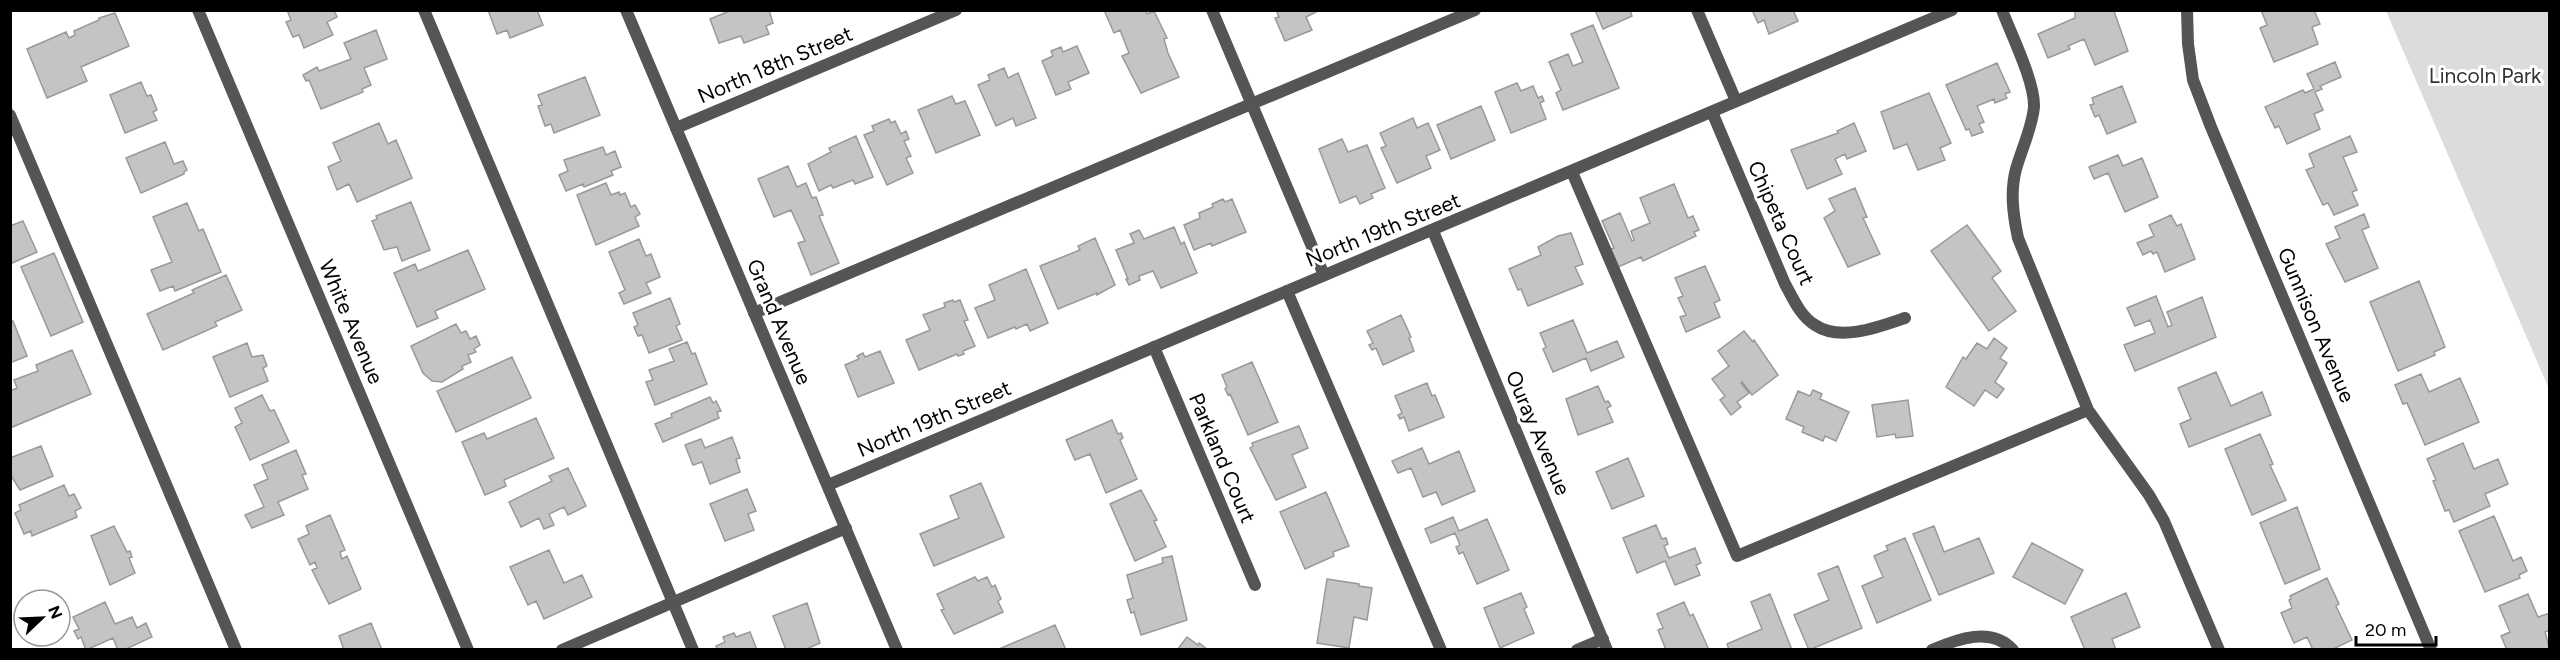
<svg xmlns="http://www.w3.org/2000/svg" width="2560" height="660" viewBox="0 0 2560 660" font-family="Figtree,sans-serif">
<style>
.green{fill:#dcdcdc}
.building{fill:#c4c4c4;stroke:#999;stroke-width:1.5}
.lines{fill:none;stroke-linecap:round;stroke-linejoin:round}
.service{stroke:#555;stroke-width:12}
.minor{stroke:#555;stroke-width:12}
.tertiary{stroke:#555;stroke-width:12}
.labels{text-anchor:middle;stroke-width:6;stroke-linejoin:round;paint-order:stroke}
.street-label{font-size:21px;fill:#000;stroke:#fff}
.park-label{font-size:21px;fill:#333;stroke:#fff}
</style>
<rect width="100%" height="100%" fill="#fff"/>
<path class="green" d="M2386,11H2549V389Z"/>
<path class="building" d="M287,10H334L337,17L327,22L333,35L304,48L299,35L293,37L286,22L291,20Z
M488,10H537L543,25L510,38L507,30L497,34Z
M732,10H769L773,23L766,26L769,34L744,43L741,36L719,43L710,19Z
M1104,10H1145L1147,14L1154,11L1167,38L1164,39L1168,53L1179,77L1141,93L1122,56L1129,53L1120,30L1114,33Z
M1276,10H1318V11L1306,17L1312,30L1285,41L1275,18L1279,17Z
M1595,10H1630L1632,16L1603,29Z
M1752,10H1793L1798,21L1769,34L1764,20L1758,23Z
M2075,10L2114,11L2128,51L2095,65L2084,39L2068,46L2070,49L2048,58L2038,34L2075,18Z
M2261,10H2314L2320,24L2312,27L2318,44L2274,62L2260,28L2267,25Z
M115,13L129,46L81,67L87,81L47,98L27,49L66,32L69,38L75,35L74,31L99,20V18Z
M1593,25L1619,88L1563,110L1556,93L1561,90L1549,62L1568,54L1573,66L1583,62L1571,34Z
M376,30L387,59L364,68L371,85L362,89L363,92L321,109L309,80L306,81L303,75L317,67L319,71L351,59L344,43Z
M1077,46L1089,73L1068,82L1071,89L1056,95L1042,61L1053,56L1051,51L1061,47L1063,52Z
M2335,62L2341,77L2320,86L2322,89L2315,92L2323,110L2314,114L2320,129L2287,144L2279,126L2275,128L2265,107L2303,90L2305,93L2314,89L2307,74Z
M1997,63L2010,92L2005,94L2007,98L1995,103L1994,99L1977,106L1984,122L1979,124L1983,132L1972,136L1969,129L1966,130L1946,85Z
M1004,68L1008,78L1018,73L1036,118L1016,126L1013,118L996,126L978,85L990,80L988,75Z
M585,77L600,115L554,133L551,124L545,126L538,106L542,105L538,95Z
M141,82L147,96L151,95L157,110L153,112L157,120L125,133L110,95Z
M1517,83L1521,91L1533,86L1538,98L1542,96L1544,101L1540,103L1546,119L1511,133L1495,92Z
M2122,86L2136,122L2107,134L2099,115L2095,117L2090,105L2094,104L2092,98Z
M1929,93L1951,143L1940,148L1945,160L1918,170L1907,144L1894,149L1881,112Z
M952,96L956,104L965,101L980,135L936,153L918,110Z
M1481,106L1495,140L1451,159L1437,125Z
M1413,118L1417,128L1428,123L1440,150L1426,156L1431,168L1397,183L1381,148L1386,146L1380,133Z
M889,119L891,123L895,121L901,134L906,131L909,139L904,141L911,156L906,158L913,173L887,185L864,135L874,131L872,126Z
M379,123L388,144L396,140L412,178L357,202L349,184L337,190L328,167L341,161L333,143Z
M1854,123L1866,151L1847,159L1845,154L1835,159L1842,174L1807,189L1791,150L1838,133L1837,131Z
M856,136L873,177L855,184L853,180L833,188L831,185L819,191L808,164L831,152L829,148Z
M2350,136L2357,152L2343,157L2357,190L2352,192L2358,205L2334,215L2328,203L2323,205L2306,170L2314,167L2309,154Z
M1342,139L1348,152L1367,145L1385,188L1371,194L1373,198L1360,204L1356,196L1340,203L1319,149Z
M165,142L174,164L183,161L187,170L184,172V174L141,193L126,158Z
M603,147L606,155L615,151L621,167L611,171L613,175L584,187L583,184L566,191L559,175L568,171L564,160Z
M2118,155L2123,166L2142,158L2158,197L2125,212L2108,173L2094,179L2089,167Z
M788,166L797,187L806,183L812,198L816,197L823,215L819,216L839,263L811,275L798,243L805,241L791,210L774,217L758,179Z
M606,183L611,195L619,192L620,195L625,193L631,207L635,205L640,214L635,217L639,226L596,245L577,195Z
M1674,184L1688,218L1693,216L1699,230L1694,232L1696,236L1643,261L1641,257L1618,267L1610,249L1614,248L1602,221L1620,213L1632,241L1634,240L1631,231L1650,223L1640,198Z
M1855,188L1867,217L1863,218L1880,254L1848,267L1824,218L1835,211L1829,199Z
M1223,199L1225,202L1232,199L1246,232L1212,246L1211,243L1194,250L1184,225L1200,218L1199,213L1213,207L1212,204Z
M411,202L430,250L402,261L397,247L384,250L372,221L377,219L376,216Z
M187,203L199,231L203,229L221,272L175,291L173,286L160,291L151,270L172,262L153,217Z
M2364,214L2369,227L2362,230L2378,268L2345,282L2326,244L2340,238L2335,227Z
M2171,215L2177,226L2181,224L2195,259L2165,272L2157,252L2153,254L2151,251L2143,255L2137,243L2154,236L2149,225Z
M23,221L37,252L10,264V226Z
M1967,225L2001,271L1992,278L2016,311L1989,331L1931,251Z
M1174,227L1181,244L1184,242L1197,273L1161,288L1153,271L1139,276L1140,280L1129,285L1126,279H1128L1116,250L1134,243L1130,234L1139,230L1144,239Z
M1571,233L1583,264L1575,267L1583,284L1528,306L1521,289L1518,290L1509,269L1541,255L1538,247L1558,236Z
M1095,238L1115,285L1097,295V293L1058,309L1040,266L1080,250L1078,246Z
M639,239L646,256L651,254L660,277L646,283L651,293L624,304L619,293L625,290L609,252Z
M468,250L485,289L435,311L438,318L417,327L394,273L415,264L418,271Z
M54,253L83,322L51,336L21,267Z
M1705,266L1720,300L1714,303L1720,317L1686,332L1680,317L1686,315L1678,298L1683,296L1675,278Z
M1026,269L1048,323L1030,331L1027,324L1016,329L1015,327L988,338L975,308L995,300L989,285Z
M226,275L242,310L215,322L217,326L163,350L147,314L194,293L192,290Z
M2419,281L2445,347L2434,352L2435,355L2398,371L2370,302Z
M2156,296L2168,327L2172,325L2167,312L2202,297L2216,337L2135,371L2124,345L2155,333L2150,320L2135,326L2127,308Z
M670,298L680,324L676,326L682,340L649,353L642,335L638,336L634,327L638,325L633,313Z
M953,300L954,302L960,300L968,320L964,321L975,346L963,351L964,354L958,356L957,354L919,370L906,340L930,330L923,315L945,307L944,303Z
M1401,315L1411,337L1409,338L1414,351L1383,365L1376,348L1372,350L1369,345L1373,343L1367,331Z
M1573,320L1587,353L1617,341L1624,357L1591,371L1586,358L1553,372L1543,349L1546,347L1540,333Z
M13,321L27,356L10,363V322Z
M456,324L461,333L466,331L470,339L476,336L480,345L474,349L476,352L468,355L471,362L462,366L463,369L442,382L432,381L423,373L411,346Z
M1744,331L1753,342L1754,340L1778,375L1752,395L1742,382L1741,383L1749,393L1737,402L1741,407L1731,415L1720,400L1725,396L1712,379L1729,366L1718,351Z
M1994,338L2007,348L2000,358L2007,363L1995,382L2004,389L1997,398L1985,390L1974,406L1946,387L1963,357L1966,359L1977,343L1987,349Z
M687,342L692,354L695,353L707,384L655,405L646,382L653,380L649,370L674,361L669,349Z
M247,343L252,357L263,355L267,366L263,368L268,381L230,397L213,357Z
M72,350L91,394L10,428V391L17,388L14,380L38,371L36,365Z
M880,351L894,383L858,397L845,365L859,359L857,356L863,353L865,357Z
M512,357L531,398L456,432L437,391Z
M1252,362L1278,422L1248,435L1230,394L1228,395L1225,389L1227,387L1222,375Z
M2216,372L2231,406L2262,392L2271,415L2189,447L2180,424L2191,419L2178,388Z
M2421,374L2429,392L2460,378L2479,422L2425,445L2407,403L2403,404L2395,385Z
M1427,383L1432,396L1435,395L1444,417L1409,431L1404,417L1400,419L1398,415L1402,413L1395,396Z
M1598,386L1605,402L1608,401L1611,406L1607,408L1613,422L1578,435L1566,399Z
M1813,390L1822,394L1820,399L1849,412L1836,441L1825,436L1823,441L1802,432L1804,427L1786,419L1798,391L1810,396Z
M262,395L270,411L274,410L289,442L250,460L235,427L242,423L235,408Z
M710,397L713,403L716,401L721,411L717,412L719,418L663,442L655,424L672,417L671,414Z
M1908,400L1913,436L1896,438L1895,434L1877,437L1872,405Z
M536,418L554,458L504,480L506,486L485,495L462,442L484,433L487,439Z
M1112,420L1118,434L1121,433L1123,438L1120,440L1137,479L1106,493L1090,454L1075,460L1066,440Z
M1299,426L1308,448L1292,455L1306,487L1276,500L1250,448L1253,446L1252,443Z
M2260,434L2273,464L2270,465L2286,500L2252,515L2225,449Z
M732,437L740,458L736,459L740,472L710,484L702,462L693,465L685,445L701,439L705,448Z
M2463,443L2474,469L2498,459L2508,484L2485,494L2490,506L2454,522L2449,510L2445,511L2433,481L2436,480L2427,459Z
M41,446L53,476L20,490L10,474V458Z
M1422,448L1429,464L1459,451L1475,491L1442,505L1436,492L1423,497L1411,468L1398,473L1392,461Z
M296,450L306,474L302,475L308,489L278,502L284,515L252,528L245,515L264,507L254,485L268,479L262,465Z
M1628,458L1644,496L1612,509L1596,472Z
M568,468L586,506L568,515L564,507L549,514L554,525L544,529L539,518L521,527L509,502L552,481L549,476Z
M981,483L1004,537L934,566L920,534L959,518L950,496Z
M64,485L69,496L74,494L81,508L75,511L77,517L32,536L31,531L24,534L15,513L21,510L19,505Z
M747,489L756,511L748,514L754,530L725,541L710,504Z
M1141,490L1157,520L1154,521L1166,547L1135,561L1110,504Z
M1326,492L1349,546L1333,552L1334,556L1305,569L1280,512Z
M2297,507L2320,569L2285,584L2260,523Z
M330,515L345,550L340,552L342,559L347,556L361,589L329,604L312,570L317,568L315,562L310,565L298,539L309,534L306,526Z
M2494,516L2513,561L2521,557L2527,571L2519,575L2520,578L2485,592L2459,531Z
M1453,517L1459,531L1487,519L1509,570L1477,584L1463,552L1459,554L1456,547L1460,545L1455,533L1431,543L1425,529Z
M1656,525L1662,539L1666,538L1668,544L1664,546L1669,558L1695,548L1701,563L1696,565L1700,575L1675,585L1665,561L1637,573L1623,538Z
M114,526L127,552L130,551L132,557L129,558L135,573L110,585L91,536Z
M1934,526L1944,552L1979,538L1994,573L1939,595L1913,534Z
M1905,538L1931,600L1877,623L1862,586L1883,577L1874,556L1888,550L1886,546Z
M2032,543L2083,570L2065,604L2013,577Z
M549,550L564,583L582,575L592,597L544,619L536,601L528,605L510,567Z
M1172,556L1187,620L1141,635L1134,612L1131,613L1127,600L1133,598L1127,575L1163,563L1162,558Z
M1838,566L1862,628L1809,650L1794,615L1829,600L1818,574Z
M975,577L978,581L987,577L992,587L995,585L1001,599L998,601L1003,612L954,634L941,610L944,609L937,594Z
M2327,578L2339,604L2336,606L2352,640L2331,650H2313L2307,637L2294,643L2281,613L2292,608L2289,600L2291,599L2290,596Z
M1327,579L1359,584V586L1372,588L1367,620L1354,617L1349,648L1317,643Z
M1521,593L1527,607L1524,609L1534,633L1500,648L1484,608Z
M2126,593L2140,627L2112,639L2116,650H2085L2071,617Z
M1770,594L1792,650H1729L1727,644L1762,629L1751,602Z
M2528,594L2538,617L2550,613V630L2545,632L2550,650H2507L2501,636L2510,632L2499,606Z
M105,602L115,624L132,617L137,628L146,623L152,637L124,650H118L113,638L86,650L81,637L78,639L74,631L79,629L73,617Z
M1684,602L1690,616L1693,614L1709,650H1666L1658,630L1663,628L1657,614Z
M807,603L820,643L804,650H786L773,616Z
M371,623L382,650H344L339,636Z
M1055,625L1066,650H999V649Z
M750,632L757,650H718L716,646L725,642L723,637L734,633L736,637Z
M1187,637L1198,645L1199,643L1208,650H1177Z"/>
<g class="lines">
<path class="service" d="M424,10L693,650
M2002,10C2011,34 2035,82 2034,107C2032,128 2022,148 2016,169C2010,192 2013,214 2018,238L2088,410L2149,495L2164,521L2219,650
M10,115L236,650
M1572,172L1737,556L2088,410
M1287,291L1441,650
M754,313L1475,10
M1577,650L1603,639"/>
<path class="minor" d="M198,10L468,650
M1212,10L1324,275
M1697,10L1736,101
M1712,112L1785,284C1793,298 1800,316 1815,325C1840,342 1879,327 1905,318
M676,128L956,10
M1433,231L1607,650
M1154,347L1255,585
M562,650L846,528
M1932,650C1957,639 1992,626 2013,650"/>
<path class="tertiary" d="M626,10L897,650
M2187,10L2188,44L2193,80L2211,127L2431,650
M828,485L1952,10"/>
</g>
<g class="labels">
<g class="street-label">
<text transform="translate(775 65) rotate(-23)" y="7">North 18th Street</text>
<text transform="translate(1781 223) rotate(66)" y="7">Chipeta Court</text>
<text transform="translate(1383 230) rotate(-22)" y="7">North 19th Street</text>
<text transform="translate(351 322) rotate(67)" y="7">White Avenue</text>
<text transform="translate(779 322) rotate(67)" y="7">Grand Avenue</text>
<text transform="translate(2316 325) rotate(67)" y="7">Gunnison Avenue</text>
<text transform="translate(934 419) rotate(-23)" y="7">North 19th Street</text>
<text transform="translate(1538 433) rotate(67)" y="7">Ouray Avenue</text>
<text transform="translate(1222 458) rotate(67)" y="7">Parkland Court</text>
</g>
<g class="park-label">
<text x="2485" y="83">Lincoln Park</text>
</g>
</g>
<rect width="2560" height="660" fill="none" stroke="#000000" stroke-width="24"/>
<g transform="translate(42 618) rotate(67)"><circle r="28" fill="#ffffff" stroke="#999999" stroke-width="1.5"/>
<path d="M0-4.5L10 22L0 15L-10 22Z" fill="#000000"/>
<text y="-9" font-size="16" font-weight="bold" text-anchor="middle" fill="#000000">N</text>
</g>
<path d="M2356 636v9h80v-9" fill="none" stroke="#000000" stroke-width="3"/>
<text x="2365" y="636" font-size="18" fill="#000000" stroke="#ffffff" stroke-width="4.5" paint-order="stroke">20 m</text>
</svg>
